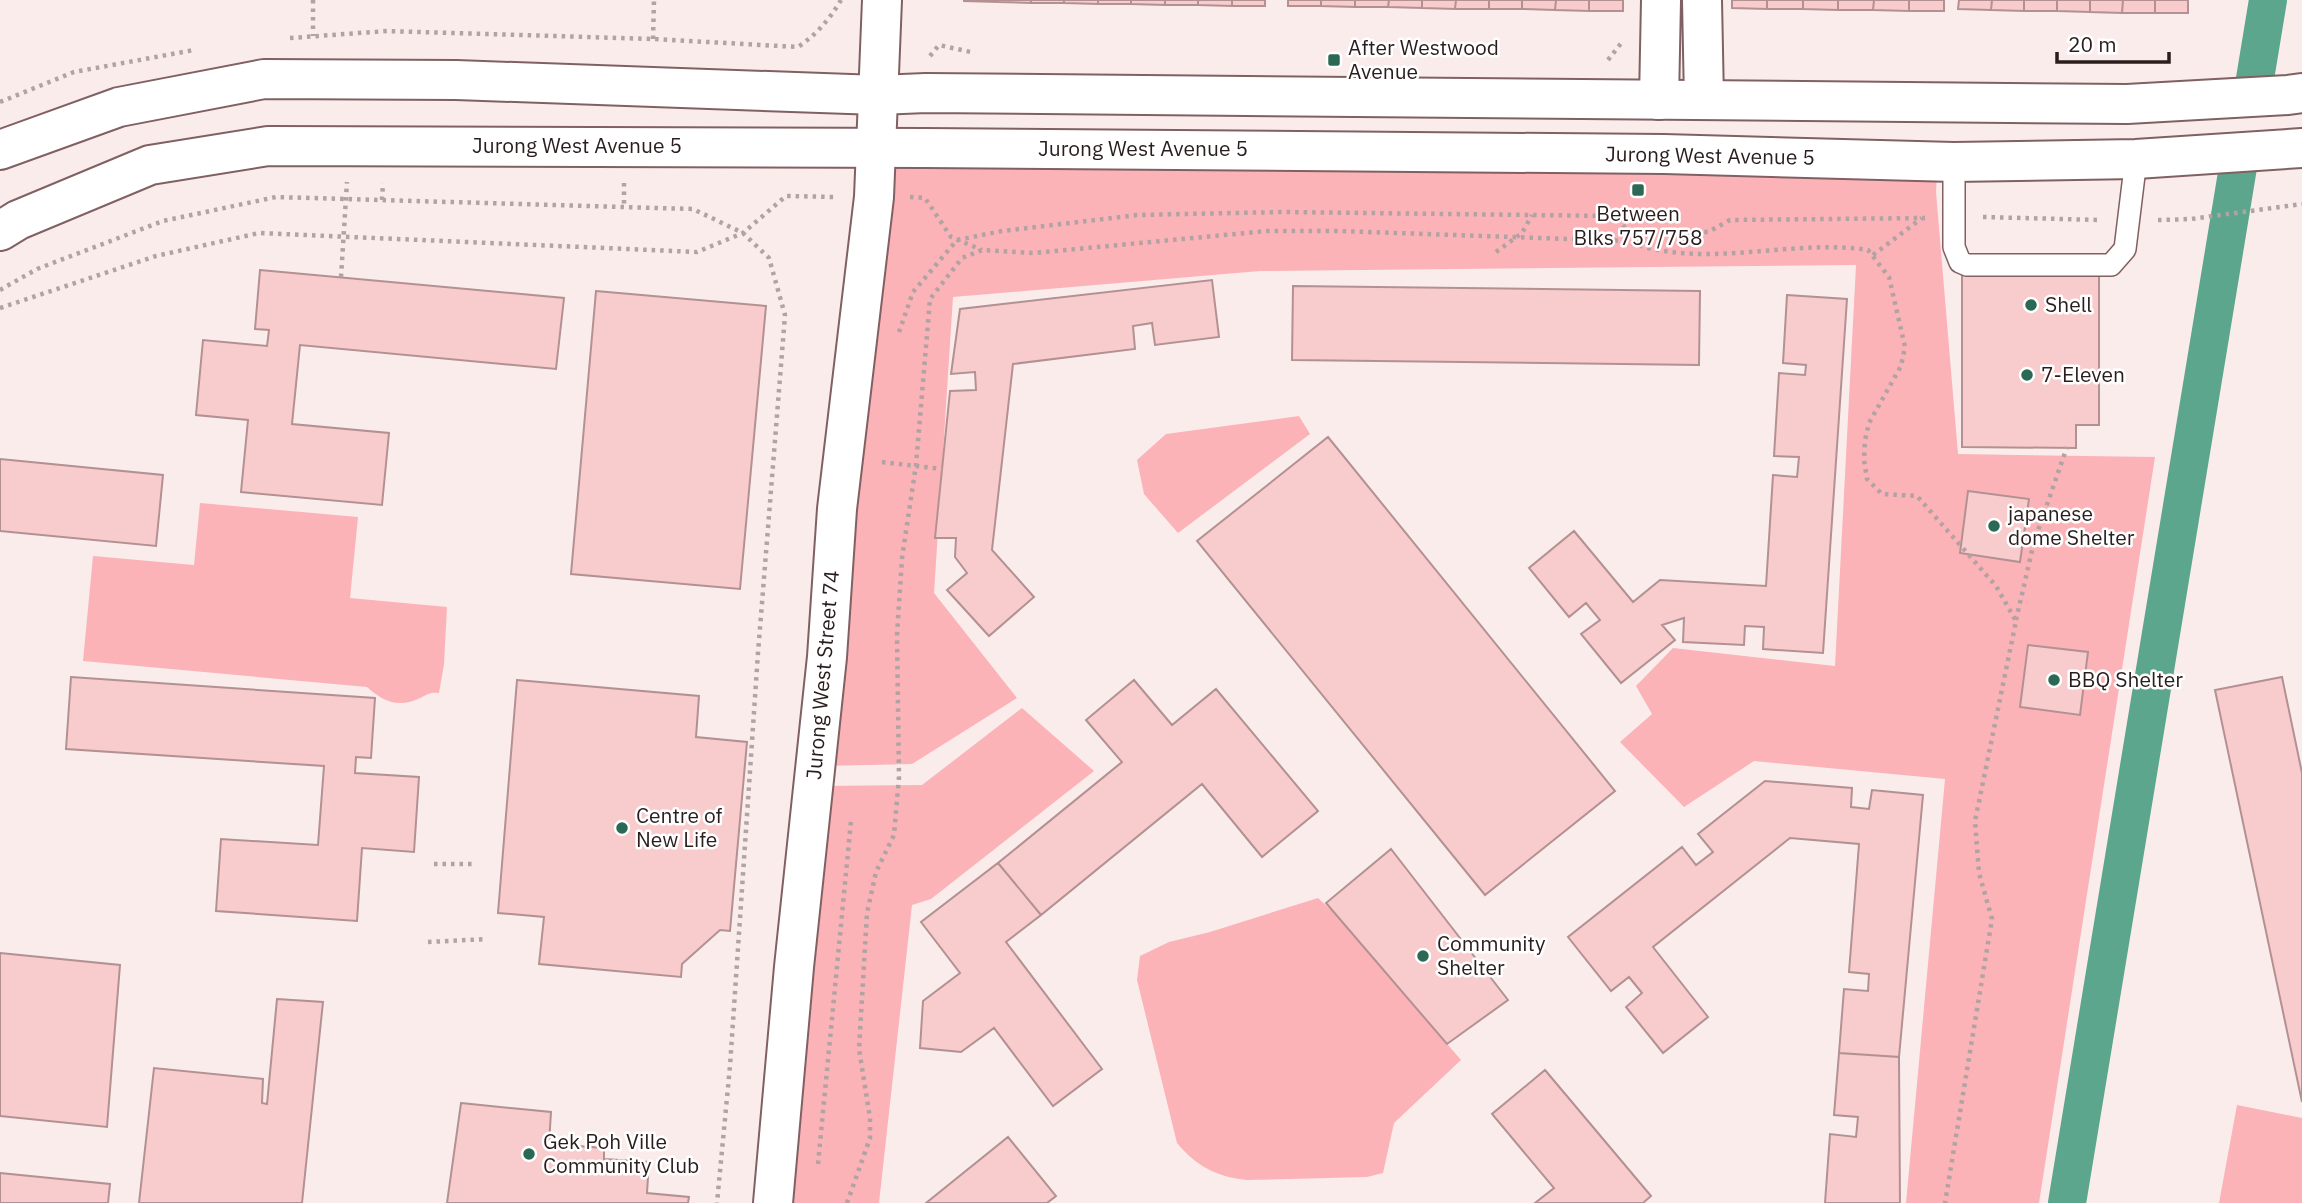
<svg xmlns="http://www.w3.org/2000/svg" width="2302" height="1203" viewBox="0 0 2302 1203" font-family="'IBM Plex Sans',sans-serif">
<style>
.green{fill:#fbb3b7}
.lines{fill:none;stroke-linecap:round;stroke-linejoin:round}
.canal{stroke:#5ba68c;stroke-width:38}
.building{fill:#f8cbcd;stroke:#b39192;stroke-width:2}
.service-casing{stroke:#806062;stroke-width:24}
.minor-casing{stroke:#806062;stroke-width:42}
.tertiary-casing{stroke:#806062;stroke-width:42}
.path{stroke:#b1a2a3;stroke-width:4.5;stroke-dasharray:3.5 5;stroke-linecap:butt}
.service{stroke:#fff;stroke-width:21}
.minor{stroke:#fff;stroke-width:38}
.tertiary{stroke:#fff;stroke-width:38}
.poi-dot{fill:#2c6955;stroke:#fff;stroke-width:2.5}
.labels{text-anchor:middle;stroke-width:5;stroke-linejoin:round;paint-order:stroke}
.poi-label{font-size:21px;fill:#2a1d1e;stroke:#fff;text-anchor:start}
.street-label{font-size:21px;fill:#2a1d1e;stroke:#fff}
</style>
<rect width="100%" height="100%" fill="#fbecec"/>
<path class="green" d="M877,148L1938,159L1936,192L1958,454L2155,457L2039,1203H1906L1945,779L1754,761L1684,807L1620,742L1652,714L1636,686L1673,648L1835,666L1856,265L1260,271L953,297L934,593L1017,698L912,764L824,766Z
M1299,416L1310,434L1178,533L1144,494L1137,460L1166,434Z
M200,503L358,517L350,598L447,607L444,664L439,693C429,692 427,695 418,699C398,708 382,701 367,687L83,661L93,556L194,565Z
M1022,708L1094,771L931,899L912,905L879,1203H775L820,786L922,785Z
M1318,898L1334,913L1461,1060L1394,1123L1383,1173L1367,1177L1247,1180C1217,1177 1196,1166 1177,1143L1137,980L1140,956L1169,942L1210,932Z
M2237,1105L2302,1118V1203H2219Z"/>
<g class="lines">
<path class="canal" d="M2252,97L2268,0
M2067,1203L2238,167"/>
</g>
<path class="building" d="M964,0H998V2L964,1Z
M998,0H1031V3L998,2Z
M1031,0H1064V3H1031Z
M1064,0H1098V4L1064,3Z
M1098,0H1131V4H1098Z
M1131,0H1165V5L1131,4Z
M1165,0H1198V5H1165Z
M1198,0H1232V6L1198,5Z
M1232,0H1265V6H1232Z
M1288,0H1321V6H1288Z
M1321,0H1355V7L1321,6Z
M1355,0H1389L1388,7H1355Z
M1389,0H1422V8L1388,7Z
M1422,0H1456L1455,9L1422,8Z
M1456,0H1489V9H1455Z
M1489,0H1522V9H1489Z
M1522,0H1556L1555,10L1522,9Z
M1556,0H1589V11L1555,10Z
M1589,0H1623V11H1589Z
M1732,0H1767V9L1732,8Z
M1767,0H1803V9H1767Z
M1803,0H1838V10L1803,9Z
M1838,0H1874L1873,10H1838Z
M1874,0H1909V11L1873,10Z
M1909,0H1944V11H1909Z
M1959,0H1992L1991,10L1958,9Z
M1992,0H2024V11L1991,10Z
M2024,0H2057V11H2024Z
M2057,0H2090V12L2057,11Z
M2090,0H2123L2122,13L2090,12Z
M2123,0H2155V13H2122Z
M2155,0H2188V13H2155Z
M1962,266H2099V425H2076V448L1962,447Z
M260,270L564,298L556,369L300,345L292,424L389,433L382,505L241,492L248,420L196,415L203,340L267,346L269,330L255,329Z
M1212,280L1219,337L1155,345L1152,323L1133,326L1135,349L1013,364L992,550L1034,597L989,636L947,590L967,573L955,557L956,538H935L950,391L976,390L975,372L951,374L960,309Z
M1293,286L1700,291L1699,365L1292,360Z
M596,291L766,306L740,589L571,574Z
M1787,295L1847,299L1823,653L1763,649L1764,627L1745,626L1744,645L1683,642L1684,618L1662,625L1675,640L1621,683L1581,634L1600,620L1586,603L1569,617L1529,568L1574,531L1633,602L1660,580L1766,586L1773,475L1797,477L1799,457L1774,456L1779,373L1805,375L1806,365L1783,363Z
M1328,437L1615,791L1485,895L1197,541Z
M0,459L163,475L156,546L0,531Z
M1968,491L2029,499L2020,562L1960,553Z
M2028,645L2088,652L2080,715L2020,707Z
M71,677L375,698L371,758L356,757L355,773L419,777L414,852L362,848L357,921L216,911L221,839L318,845L324,766L66,749Z
M2282,677L2302,773V1102L2215,690Z
M517,680L699,696L696,737L747,742L730,931L720,930L682,964L681,977L539,964L544,917L498,913Z
M1134,680L1172,725L1216,689L1318,811L1262,857L1202,784L1041,915L998,863L1122,762L1086,720Z
M1765,781L1852,788L1851,807L1869,809L1872,790L1923,795L1899,1057L1839,1053L1844,989L1868,991L1869,974L1849,972L1859,844L1790,838L1653,947L1708,1017L1663,1053L1626,1007L1642,993L1629,977L1611,991L1568,937L1682,847L1696,865L1713,852L1698,834Z
M1391,849L1508,1000L1447,1044L1326,903Z
M998,863L1041,915L1006,942L1102,1069L1053,1106L994,1028L961,1052L920,1048L923,1001L960,973L921,922Z
M0,953L120,965L107,1127L0,1116Z
M277,999L323,1002L302,1203H139L154,1068L263,1079L262,1103L267,1104Z
M1839,1053L1899,1057L1900,1203H1825L1830,1134L1856,1137L1858,1117L1834,1115Z
M1545,1070L1651,1196L1643,1203H1535L1554,1188L1492,1114Z
M461,1103L551,1112L549,1144L604,1148V1159L649,1162L647,1193L689,1197L688,1203H447Z
M1008,1137L1056,1196L1047,1203H926Z
M0,1173L110,1184L108,1203H0Z"/>
<g class="lines">
<defs>
<path id="service" d="M1954,162V247L1960,262L1967,265H2111L2125,249L2136,159"/>
<path id="minor" d="M1702,0L1704,100
M1659,100L1661,0
M773,1203L794,967L827,657L837,509L874,197L882,0"/>
<path id="tertiary" d="M0,150L119,107L264,79L456,80L878,95L926,93L2127,104L2288,95L2302,93
M0,231L18,220L150,165L268,146L925,148L1664,154L1954,162L2136,159L2302,148"/>
</defs>
<use href="#service" class="service-casing"/>
<use href="#minor" class="minor-casing"/>
<use href="#tertiary" class="tertiary-casing"/>
<path class="path" d="M313,0V36
M290,38L387,31L653,39L798,47C817,34 829,20 841,0
M653,39L654,0
M930,56L939,45L975,53
M1608,60L1622,42
M0,102L74,72L194,50
M624,183V207
M910,197L925,198L951,237L982,250
M382,200L383,183
M1983,217L2100,220
M2158,220L2191,219L2302,204
M1496,252L1522,233L1532,215
M1873,255L1922,218
M341,277L347,182
M0,290L37,269L163,221L276,197L693,209L743,233L769,258L785,315L758,653L730,1066L717,1203
M0,308L156,256L259,233L697,252L743,233L786,196L835,197
M899,332L913,292L957,240L1002,231L1137,215L1283,212L1614,216L1630,233L1708,232L1730,220L1925,218
M882,462L942,469
M2016,620L2034,542L2067,447
M434,864H474
M428,942L487,939
M818,1164L851,821
M847,1203L870,1138V1118L859,1049L867,913L876,872L894,835L899,777L897,635L902,558L916,465L930,299L962,258L982,250L1034,253L1267,231H1339L1626,241C1704,271 1788,238 1868,250L1889,277L1905,347L1901,366L1869,423L1865,440L1864,460L1867,479L1882,494L1917,496L1996,586L2016,621L1975,821L1979,873L1992,919L1945,1203"/>
<use href="#service" class="service"/>
<use href="#minor" class="minor"/>
<use href="#tertiary" class="tertiary"/>
</g>
<g class="poi-dot">
<rect x="1327" y="53" width="14" height="14" rx="3.5"/>
<rect x="1631" y="183" width="14" height="14" rx="3.5"/>
<circle cx="2031" cy="305" r="7"/>
<circle cx="2027" cy="375" r="7"/>
<circle cx="1994" cy="526" r="7"/>
<circle cx="2054" cy="680" r="7"/>
<circle cx="622" cy="828" r="7"/>
<circle cx="1423" cy="956" r="7"/>
<circle cx="529" cy="1154" r="7"/>
</g>
<g class="labels">
<g class="poi-label">
<text x="1348" y="55">After Westwood<tspan x="1348" dy="24">Avenue</tspan></text>
<text x="1638" y="221" text-anchor="middle">Between<tspan x="1638" dy="24">Blks 757/758</tspan></text>
<text x="2045" y="312">Shell</text>
<text x="2041" y="382">7-Eleven</text>
<text x="2008" y="521">japanese<tspan x="2008" dy="24">dome Shelter</tspan></text>
<text x="2068" y="687">BBQ Shelter</text>
<text x="636" y="823">Centre of<tspan x="636" dy="24">New Life</tspan></text>
<text x="1437" y="951">Community<tspan x="1437" dy="24">Shelter</tspan></text>
<text x="543" y="1149">Gek Poh Ville<tspan x="543" dy="24">Community Club</tspan></text>
</g>
<g class="street-label">
<text x="577" y="153">Jurong West Avenue 5</text>
<text x="1143" y="156">Jurong West Avenue 5</text>
<text transform="translate(1710 156) rotate(1)" y="7">Jurong West Avenue 5</text>
<text transform="translate(823 675) rotate(-85)" y="7">Jurong West Street 74</text>
</g>
</g>
<path d="M2057 52v10h112v-10" fill="none" stroke="#2a1d1e" stroke-width="3.5"/>
<text x="2068" y="52" font-size="21" fill="#2a1d1e" stroke="#ffffff" stroke-width="5" paint-order="stroke">20 m</text>
</svg>
